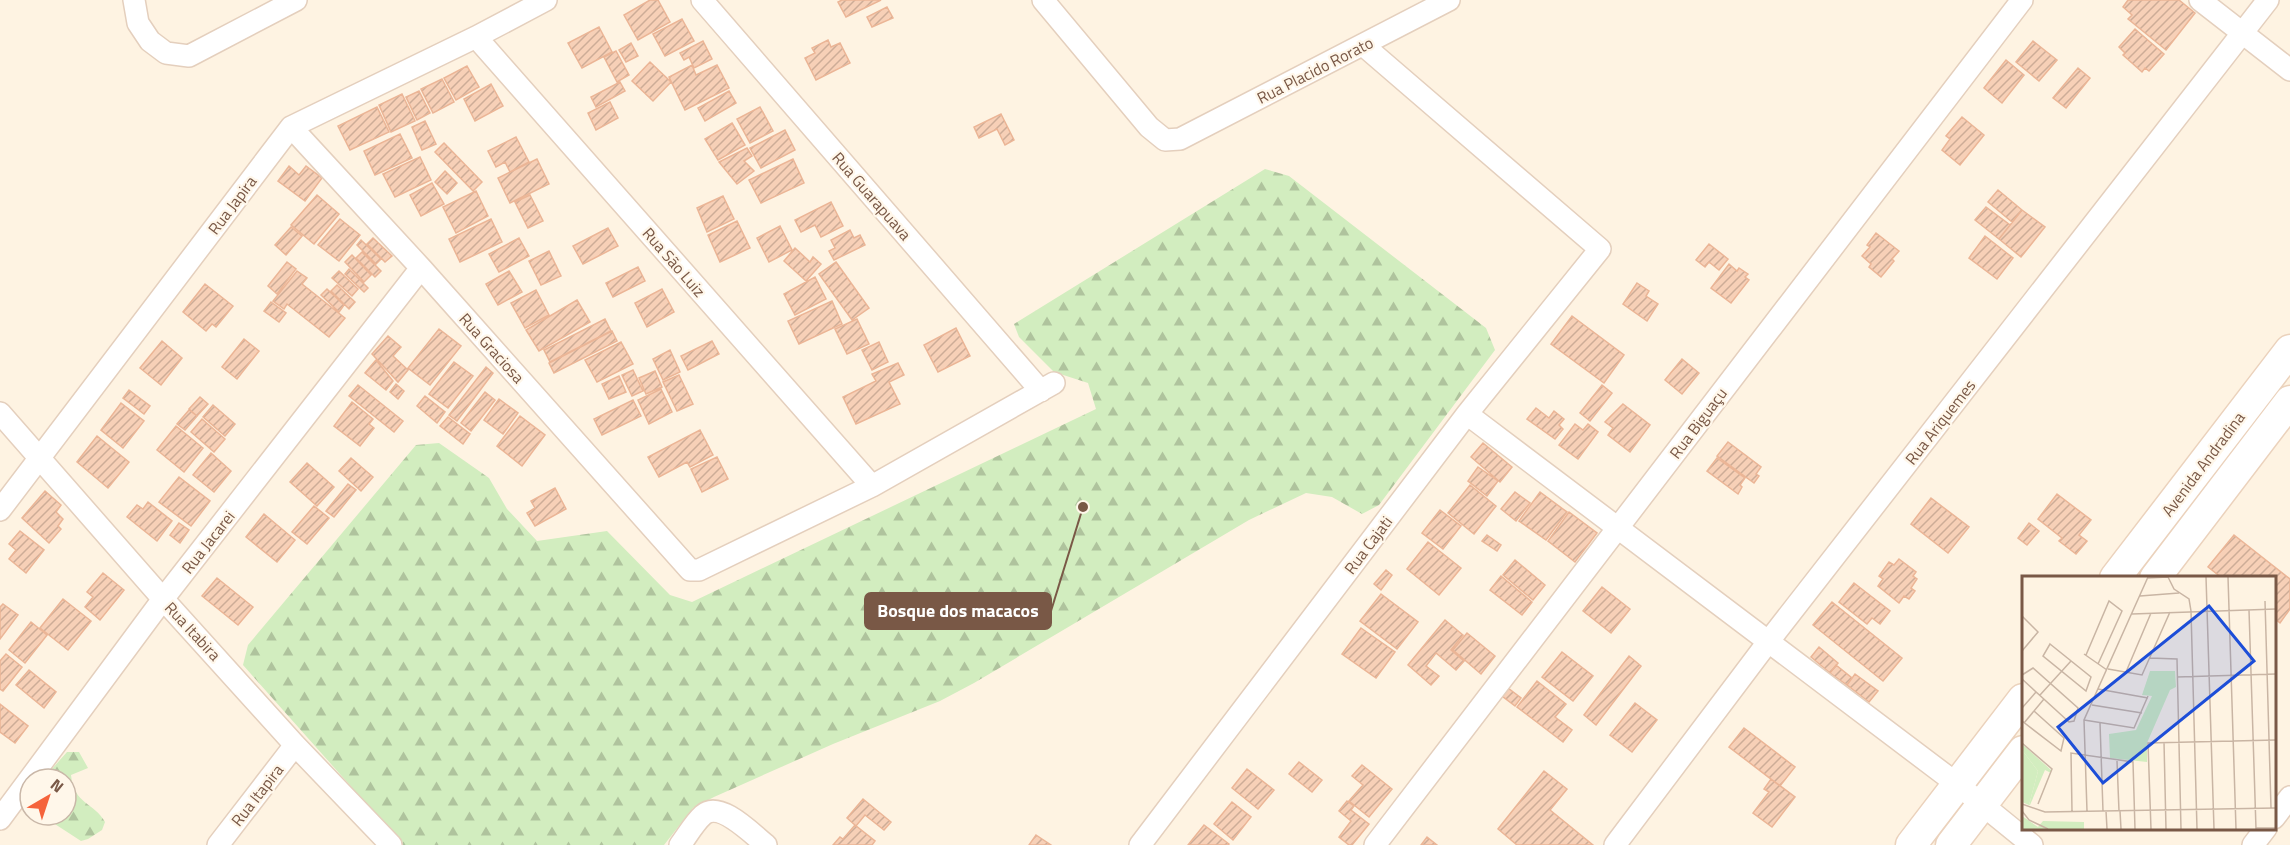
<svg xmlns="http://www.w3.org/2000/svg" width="2290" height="845" viewBox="0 0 2290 845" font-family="'Titillium Web',sans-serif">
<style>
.forest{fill:url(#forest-firs)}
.building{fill:url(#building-hatch);stroke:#ebb596;stroke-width:1.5}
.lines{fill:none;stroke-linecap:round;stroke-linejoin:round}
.minor-casing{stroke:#e4cfbd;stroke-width:24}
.secondary-casing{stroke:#ebd2bc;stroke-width:33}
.minor{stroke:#fff;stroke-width:21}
.secondary{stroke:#fff;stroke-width:30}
.labels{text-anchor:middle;stroke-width:4.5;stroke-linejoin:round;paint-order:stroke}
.street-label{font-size:16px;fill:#795846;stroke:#fff7ea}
.inset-road{fill:none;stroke:#c9b5a4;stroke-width:1.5}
.view{fill:#1d4ed8;fill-opacity:0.15;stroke:#1d4ed8;stroke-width:3}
.inset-edge{fill:none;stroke:#795846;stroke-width:3}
.leader{fill:none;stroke:#795846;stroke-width:2}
.callout-dot{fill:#795846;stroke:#fff7ea;stroke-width:2}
.callout{fill:#795846;stroke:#795846;stroke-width:2}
.callout-label{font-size:18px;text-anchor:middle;font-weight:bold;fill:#fff}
</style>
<defs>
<pattern id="forest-firs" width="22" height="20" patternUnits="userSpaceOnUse" patternTransform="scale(1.5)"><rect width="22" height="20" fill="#d2edbf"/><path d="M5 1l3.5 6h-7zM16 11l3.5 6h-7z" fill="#afc39d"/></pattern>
<pattern id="building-hatch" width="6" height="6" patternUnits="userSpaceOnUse" patternTransform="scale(1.5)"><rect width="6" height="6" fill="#f7d0b7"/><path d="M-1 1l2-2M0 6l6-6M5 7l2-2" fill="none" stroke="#cdac97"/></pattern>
</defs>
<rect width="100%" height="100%" fill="#fef3e2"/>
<path class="forest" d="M1265,169L1289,176L1486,328L1495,350L1379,505L1362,514L1332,497L1306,493L1249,520L974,683L940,701L833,744L714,797L693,808L664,845H403L243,665L248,645L416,445L439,443L489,478L507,509L537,541L607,531L670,595L692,602L1096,409L1088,383L1054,372L1019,337L1014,324Z
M67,752H79L88,768L71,775C74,805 94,802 105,822L102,830L88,839L81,841L41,815H66V779H43Z"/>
<path class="building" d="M650,0H658L670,22L638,40L624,15Z
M842,0H881L846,17L838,2Z
M2128,0H2179L2195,13L2166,50L2128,19L2132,15L2123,7Z
M887,7L893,18L872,27L867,17Z
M682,19L694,41L665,56L653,34Z
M599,27L612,52L582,68L568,43Z
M2135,29L2164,54L2149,71L2145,68L2142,72L2123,55L2125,53L2119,47Z
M828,40L831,47L840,43L850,63L816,80L805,58L815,53L812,48Z
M703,41L712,59L694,68L689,57L684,60L680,53Z
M2033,41L2057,60L2039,81L2016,62Z
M631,43L638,56L626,62L619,50Z
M616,51L629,75L617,82L604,57Z
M2006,60L2024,75L2002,103L1984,88Z
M650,62L671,82L653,101L632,81Z
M692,65L696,75L717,65L729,88L685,110L669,77Z
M467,66L479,87L456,100L444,78Z
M2078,68L2090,78L2066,108L2053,98Z
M442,79L454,102L433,113L421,89Z
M620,82L625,91L596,107L591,97Z
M491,84L503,106L475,121L464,99Z
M419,91L430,113L417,120L406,97Z
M729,91L736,103L705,121L698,108Z
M402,94L415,121L391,132L379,105Z
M610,102L618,118L596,130L588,113Z
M377,107L389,132L350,150L338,126Z
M760,107L773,131L750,143L737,119Z
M1001,114L1014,140L1005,145L997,129L979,138L974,127Z
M1962,117L1984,135L1960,165L1942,150L1950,139L1946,136Z
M425,121L436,144L422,150L412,127Z
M732,123L745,145L718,160L705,139Z
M785,130L795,150L761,168L750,148Z
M400,134L412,158L375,175L364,151Z
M516,137L529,162L510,172L505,162L496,167L488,151Z
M444,143L482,182L473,191L435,152Z
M747,148L752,156L744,161L754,171L737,184L719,162Z
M420,157L431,180L395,197L383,174Z
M537,159L549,184L510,203L498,178Z
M793,159L804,183L761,203L749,180Z
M289,166L299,175L306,166L322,178L305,201L278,181Z
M445,171L457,183L447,194L435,182Z
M432,183L444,204L421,216L410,195Z
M1998,190L2022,210L2012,222L1988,202Z
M476,191L488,216L456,233L443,207Z
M317,195L339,214L314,244L291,225Z
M530,195L543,221L528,228L515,202Z
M723,196L734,219L707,232L697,208Z
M831,202L843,226L821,237L815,225L801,232L795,220Z
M1986,207L2010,225L1999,239L1975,220Z
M2022,210L2045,227L2021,257L1999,239Z
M340,219L360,235L339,261L318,245Z
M491,219L502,242L460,262L449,239Z
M737,221L750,248L720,262L708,235Z
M780,226L792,250L769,262L757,238Z
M291,227L302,236L286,255L275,245Z
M608,228L618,246L583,264L573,246Z
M850,230L854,238L860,235L865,245L834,260L829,251L835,248L831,240Z
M1876,233L1899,251L1892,259L1894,261L1881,277L1869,267L1871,264L1862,256L1870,247L1867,245Z
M1985,236L2013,258L1997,279L1969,258Z
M373,238L392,256L385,262L367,244Z
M519,238L529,256L499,272L489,254Z
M361,240L381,259L376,264L357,245Z
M1709,244L1728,259L1719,270L1709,262L1705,267L1696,260Z
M795,248L810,262L813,257L821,264L806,281L784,261Z
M549,251L561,276L541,285L529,261Z
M362,252L381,271L375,277L356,258Z
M352,255L371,275L364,282L345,262Z
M287,262L296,269L277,294L268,286Z
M836,262L869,308L852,320L819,274Z
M1729,264L1737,271L1739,268L1748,274L1745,277L1749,280L1731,303L1711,288Z
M638,267L645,281L613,297L606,283Z
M349,269L368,288L364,292L345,274Z
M297,271L307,278L302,284L345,318L329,337L287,304L284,309L273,301Z
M339,271L358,289L352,296L332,278Z
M509,271L522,292L498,305L486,284Z
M815,277L826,299L795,315L784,294Z
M1637,283L1649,291L1646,296L1658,304L1647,321L1623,304Z
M205,284L233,306L216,327L212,324L206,331L183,312Z
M337,285L355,302L349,309L331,291Z
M327,289L344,305L339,312L321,295Z
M662,289L674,312L647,327L635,303Z
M536,290L549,315L525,328L511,303Z
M577,300L590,322L539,351L526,330Z
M832,301L842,324L799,344L788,321Z
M271,302L286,313L279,322L264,311Z
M1572,316L1624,355L1604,383L1551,344Z
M605,319L611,331L550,362L544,350Z
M857,319L869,344L847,354L835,329Z
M956,328L970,356L938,372L924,345Z
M439,329L461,346L430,385L408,368Z
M612,331L617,341L554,373L549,363Z
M388,336L401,347L393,356L408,370L398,382L372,354Z
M244,339L259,351L237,379L222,367Z
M162,341L182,358L161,385L140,368Z
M712,341L719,354L688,370L681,356Z
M621,342L633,364L597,382L585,360Z
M879,342L888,362L872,370L862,350Z
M670,350L680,372L663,380L653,359Z
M1682,359L1699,373L1682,394L1665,380Z
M376,360L393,381L386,390L365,373Z
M454,362L473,376L448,408L429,394Z
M898,363L904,375L889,382L900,404L856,424L843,397L876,381L872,374Z
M486,367L493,373L457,421L449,415Z
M633,370L643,391L632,396L622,375Z
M655,371L662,387L646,394L639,378Z
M679,375L693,404L677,411L663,382Z
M619,376L626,392L609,399L602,384Z
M396,384L404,391L398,399L390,392Z
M358,385L403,421L394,432L349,396Z
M1602,385L1612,393L1590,421L1580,413Z
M661,389L672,412L649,424L638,400Z
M129,390L150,406L144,414L123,398Z
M485,392L495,400L471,431L461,423Z
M425,396L445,412L437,423L417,406Z
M200,397L208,404L197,416L189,409Z
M499,399L518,413L503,434L484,420Z
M633,400L641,416L602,435L594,419Z
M352,402L373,419L369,424L374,428L360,446L334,426Z
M121,403L144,421L123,448L101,430Z
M1623,404L1650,425L1630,452L1608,435L1613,428L1605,422Z
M213,405L235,424L225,436L203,417Z
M1536,408L1549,418L1554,411L1564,419L1559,425L1563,429L1555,439L1527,419Z
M189,410L197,416L185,430L177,424Z
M520,416L545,435L522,466L497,446Z
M448,417L470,434L463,444L440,426Z
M202,419L225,439L214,452L191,432Z
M1575,424L1583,430L1588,424L1598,432L1578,459L1559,445Z
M176,426L203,448L184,472L157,450Z
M700,430L713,455L690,467L687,462L659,477L648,457Z
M97,436L129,462L108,488L77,462Z
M1728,442L1761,467L1756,474L1759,476L1754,483L1717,456Z
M1483,443L1512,467L1500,482L1471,457Z
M211,453L231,471L214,492L193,475Z
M717,457L728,479L702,492L691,469Z
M351,458L373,477L361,491L339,471Z
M1717,458L1745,478L1740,485L1742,487L1738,494L1707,471Z
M307,463L334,487L317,506L290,482Z
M1478,467L1498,481L1487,496L1468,481Z
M179,477L210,501L191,526L159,502Z
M348,484L356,490L334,517L326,511Z
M1470,485L1496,506L1474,534L1448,513Z
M555,488L566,509L535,526L527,513L535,508L531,501Z
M45,491L61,505L56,512L63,519L58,526L61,529L49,543L22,518Z
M1515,492L1530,503L1516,521L1501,509Z
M1540,492L1567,512L1546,540L1519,521Z
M2057,494L2091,520L2079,535L2087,541L2076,554L2059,541L2062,538L2038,519Z
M1931,498L1969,527L1948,553L1911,524Z
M148,502L172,521L157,541L127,517L137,505L143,509Z
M314,506L329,518L307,544L292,532Z
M1440,510L1461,526L1443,549L1422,533Z
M1569,512L1597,533L1575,562L1548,541Z
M264,514L295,540L277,562L246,537Z
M179,523L189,530L180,543L170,535Z
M2029,523L2039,531L2027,545L2018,538Z
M20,531L44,550L26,573L9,559L16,550L9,544Z
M1487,535L1501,545L1497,551L1482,541Z
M2234,535L2290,579V609L2280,623L2274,618V578H2222L2208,567Z
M1428,542L1461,568L1439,595L1407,569Z
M1899,559L1916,572L1913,576L1917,579L1911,588L1915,591L1909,599L1904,596L1899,603L1878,586L1883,579L1879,576L1889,562L1894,565Z
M1515,560L1545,585L1533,600L1503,575Z
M1386,570L1392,575L1381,590L1374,584Z
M103,573L124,590L100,620L85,607L93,597L87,592Z
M1501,576L1532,602L1522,615L1490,590Z
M217,578L253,607L238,625L202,596Z
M1854,583L1890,611L1880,624L1872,618L1867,624L1839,602Z
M1602,587L1630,609L1611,633L1583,611Z
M1381,594L1418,622L1397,649L1360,621Z
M63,599L91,621L68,650L40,628Z
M1832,602L1902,658L1883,681L1813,625Z
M3,604L18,615L0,639V607Z
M1445,620L1463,635L1451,650L1464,661L1456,670L1436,653L1426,666L1439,676L1431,685L1408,665Z
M31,622L47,635L25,663L9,650Z
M1361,628L1395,652L1376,678L1342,654Z
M1467,633L1495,656L1481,674L1453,650Z
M1819,647L1838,663L1830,673L1811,657Z
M1562,652L1593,676L1573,701L1542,677Z
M6,654L22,667L3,691L0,689V661Z
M1629,656L1641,666L1596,725L1584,715Z
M1836,665L1852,678L1847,685L1830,673Z
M29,670L56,692L44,708L16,685Z
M1855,674L1878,691L1869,702L1847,685Z
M1537,681L1566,704L1555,717L1572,730L1563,742L1517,707Z
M1508,688L1521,698L1515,706L1502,696Z
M1635,703L1657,720L1632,752L1610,735Z
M0,704L28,726L15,743L0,732Z
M1744,728L1795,767L1780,786L1729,747Z
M1299,762L1322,780L1312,792L1289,774Z
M1362,765L1392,789L1369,817L1349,801L1363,785L1352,776Z
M1247,769L1274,790L1258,809L1232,788Z
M1544,771L1567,789L1550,810L1593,845H1517L1498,829Z
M1771,779L1795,797L1772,827L1753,813L1769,792L1764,789Z
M863,799L891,822L884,830L865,815L856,826L847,818Z
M1347,801L1354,806L1351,810L1369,824L1352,845H1349L1339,837L1351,821L1339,811Z
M1232,802L1251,817L1233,840L1214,824Z
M855,825L875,841L872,845H833L840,837L843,839Z
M1204,825L1229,844L1228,845H1188Z
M1036,835L1051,845H1029Z
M1427,837L1437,845H1421Z"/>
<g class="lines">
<defs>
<path id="minor" d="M134,0L138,23L150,41L166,53L189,56L296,0
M702,0L1041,391
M1043,0L1149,127L1165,140L1180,139L1449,0
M2200,0L2290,70
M476,37L872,486
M291,127L421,268L690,570H699L872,486L1054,383
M0,413L163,599L295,745L391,845
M1467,414L1957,784L2032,845
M0,510L291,127L476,37L546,0
M2274,818L2290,797
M0,819L163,599L421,268
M218,845L295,745
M680,845C687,836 694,823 703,815C720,800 752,834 766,845
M1140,845L1467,414L1600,249L1363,45
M1375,845L2022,0
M1615,845L1768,642L2268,0
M2253,845L2266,828"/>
<path id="secondary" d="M2115,578L2290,350
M2155,578L2290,401
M1911,845L2023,699
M1951,845L2023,751"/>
</defs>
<use href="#minor" class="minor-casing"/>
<use href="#secondary" class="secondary-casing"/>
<use href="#minor" class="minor"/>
<use href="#secondary" class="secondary"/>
</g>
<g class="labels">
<g class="street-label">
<text transform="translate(1315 70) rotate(-27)" y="6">Rua Placido Rorato</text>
<text transform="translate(872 196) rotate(49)" y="6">Rua Guarapuava</text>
<text transform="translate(232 205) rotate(-53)" y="6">Rua Japira</text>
<text transform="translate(674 262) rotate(49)" y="6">Rua São Luiz</text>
<text transform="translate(492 348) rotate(48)" y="6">Rua Graciosa</text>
<text transform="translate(1940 422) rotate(-52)" y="6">Rua Ariquemes</text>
<text transform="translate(1698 423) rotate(-53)" y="6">Rua Biguaçu</text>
<text transform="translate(2203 464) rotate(-53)" y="6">Avenida Andradina</text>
<text transform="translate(208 542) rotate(-52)" y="6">Rua Jacarei</text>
<text transform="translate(1368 545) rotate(-53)" y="6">Rua Cajati</text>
<text transform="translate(193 631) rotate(47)" y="6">Rua Itabira</text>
<text transform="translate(257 795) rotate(-52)" y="6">Rua Itapira</text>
</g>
</g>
<g transform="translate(2022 576)">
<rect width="254" height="254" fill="#fef3e2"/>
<path d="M128,95H153L154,111L148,114L125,167V186L88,182L87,158L114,154L130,120L120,119ZM0,174L16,195L7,229L0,226ZM0,240L16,251L21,245L62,246V253H0Z" fill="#d2edbf"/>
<path d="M0,168L29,194V197L23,194L8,229H7L16,195L0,174Z" fill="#d2edbf"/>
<path class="inset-road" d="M146,1L152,13L167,23L169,35L175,253M184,1L192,253M206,1L214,253M125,2L146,1M118,20L157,17M243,25L249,232M227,34L234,253M110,38L254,33M0,40L16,56L0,75M28,68L69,101L64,115L21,80ZM62,78L85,94M64,79L87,25L100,35L76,88M128,82L155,83L159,253M86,93L120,99L148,36M104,96L129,37M0,99L11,92L56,132L52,145L47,146L0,103M155,101L254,98M76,113L126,122M18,119L49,85M70,129L120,137M0,132L14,116M62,144L112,152L126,120M0,145L39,175L42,162L12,135M2,147L22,123M78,147L81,235M142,166L144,253M0,167L30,193L16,228M95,185L97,235M0,228L23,236L254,232M0,235L7,244L26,253M50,235L49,177L111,186L113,253M65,235L62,144L126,1M84,235L85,253M98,235L99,253M234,252H254M129,253L126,167L254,164"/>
<path class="view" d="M187,30L232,85L81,207L36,151Z"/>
<rect width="254" height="254" class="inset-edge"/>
</g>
<path class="leader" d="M1083 507L1051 611"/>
<circle class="callout-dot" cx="1083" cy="507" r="6"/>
<rect class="callout" x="865" y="593" width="186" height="36" rx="6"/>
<g class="callout-label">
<text x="958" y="617">Bosque dos macacos</text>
</g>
<g transform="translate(48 797) rotate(39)"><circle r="28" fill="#fff7ea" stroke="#c9b7a8" stroke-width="1.5"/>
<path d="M0-4.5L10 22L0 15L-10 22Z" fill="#f5633b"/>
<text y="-9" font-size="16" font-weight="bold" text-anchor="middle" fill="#795846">N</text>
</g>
</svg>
